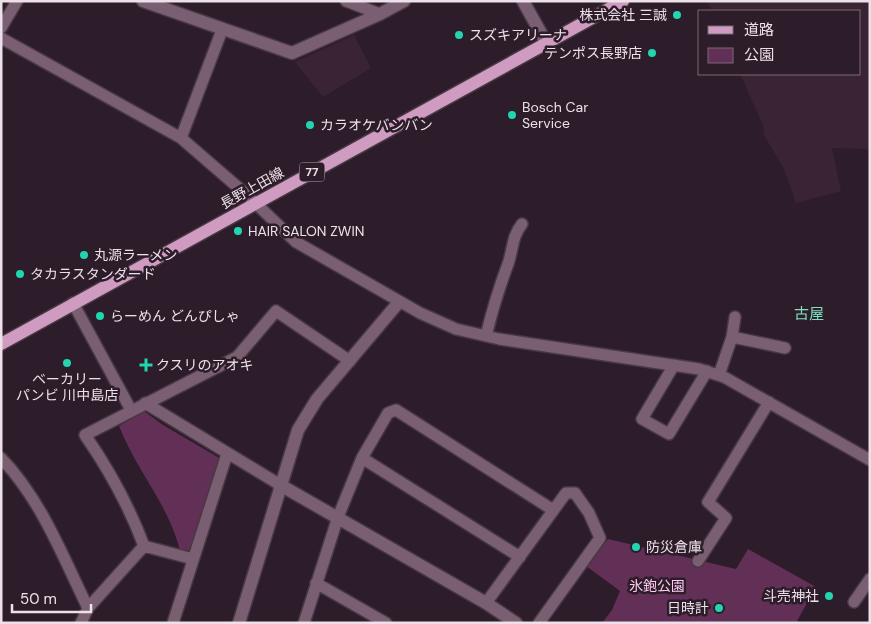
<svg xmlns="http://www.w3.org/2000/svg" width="871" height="624" viewBox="0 0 871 624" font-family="'DM Sans','Noto Sans JP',sans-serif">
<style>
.built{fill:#3a2434}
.green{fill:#622f56}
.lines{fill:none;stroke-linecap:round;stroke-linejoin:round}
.minor-casing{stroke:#483844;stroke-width:14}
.tertiary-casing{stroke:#483844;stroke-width:15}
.primary-casing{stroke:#483844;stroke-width:15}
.minor{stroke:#795f71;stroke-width:11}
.tertiary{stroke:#795f71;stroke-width:12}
.primary{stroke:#d09bc1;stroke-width:12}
.poi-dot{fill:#21d5b0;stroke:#2d1c29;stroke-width:2}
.labels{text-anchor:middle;stroke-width:5;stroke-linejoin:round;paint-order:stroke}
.shield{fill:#2d1c29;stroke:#b3a6af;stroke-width:1}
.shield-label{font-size:12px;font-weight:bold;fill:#ede1e9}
.poi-label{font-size:14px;fill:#ede1e9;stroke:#2d1c29;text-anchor:start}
.street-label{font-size:14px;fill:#ede1e9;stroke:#2d1c29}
.park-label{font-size:14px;fill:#fecbf0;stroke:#2d1c29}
.neighbourhood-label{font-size:15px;fill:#7edec3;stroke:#2d1c29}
</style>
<rect width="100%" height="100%" fill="#2d1c29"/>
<path class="built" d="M707,1H870V149L832,148L841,191L796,203L784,169L764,135L763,125L740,74H860V11H712Z
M354,35L371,68L323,97L295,62Z"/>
<path class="green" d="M144,411L163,425L221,459L195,545L189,554L180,551C169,505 136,470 119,426Z
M608,539L736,569L748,549L816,587L797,621L799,623H602L612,610L620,591L586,566Z"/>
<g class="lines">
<defs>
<path id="minor" d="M346,1L380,14
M1,28L17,1
M1,38L181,138L248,196L296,242L420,313L456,329L499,339L699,369L724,377L870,460
M181,138L222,30
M73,303L131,410
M486,336C492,311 499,288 508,264C513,250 512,236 522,224
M732,337L735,317
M674,365L642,419L669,434L707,371
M719,375L732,337L785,348
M145,403L282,486
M1,458C41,499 63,557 88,608
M362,458L520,557
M144,546C129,506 110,471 85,435L237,357L276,311L350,361
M144,546L193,559
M698,561L726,518L708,502L769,402
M316,583L386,623
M854,602L870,579
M486,603L566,493H575L589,513L600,538L539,623
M81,623L88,608L144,546
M173,623L227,454
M304,623L338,517L362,458L388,413L396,410L553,510"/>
<path id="tertiary" d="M143,1L292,53L380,14L404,1
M523,1L547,44
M282,486L486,603L516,623
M239,623L298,430L317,399L399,302"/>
<path id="primary" d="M1,344L623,1"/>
</defs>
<use href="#minor" class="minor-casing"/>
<use href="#tertiary" class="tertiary-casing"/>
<use href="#primary" class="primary-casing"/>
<use href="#minor" class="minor"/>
<use href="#tertiary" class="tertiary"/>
<use href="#primary" class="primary"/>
</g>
<g class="poi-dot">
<circle cx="677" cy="15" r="5"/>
<circle cx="459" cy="35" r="5"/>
<circle cx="652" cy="53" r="5"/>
<circle cx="512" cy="115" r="5"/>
<circle cx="310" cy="125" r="5"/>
<circle cx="238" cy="231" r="5"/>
<circle cx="84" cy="255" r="5"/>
<circle cx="20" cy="274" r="5"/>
<circle cx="100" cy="316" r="5"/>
<circle cx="67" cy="363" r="5"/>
<path d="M143.5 357.5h5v5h5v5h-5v5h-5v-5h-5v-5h5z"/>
<circle cx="636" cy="547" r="5"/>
<circle cx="829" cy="596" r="5"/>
<circle cx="719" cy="608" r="5"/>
</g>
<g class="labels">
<rect class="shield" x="299.5" y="162.5" width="25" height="19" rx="4"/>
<g class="shield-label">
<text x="312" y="176">77</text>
</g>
<g class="poi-label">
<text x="667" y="20" text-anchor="end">株式会社 三誠</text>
<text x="469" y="40">スズキアリーナ</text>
<text x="642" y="58" text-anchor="end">テンポス長野店</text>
<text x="522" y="112">Bosch Car<tspan x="522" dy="16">Service</tspan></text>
<text x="320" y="130">カラオケバンバン</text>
<text x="248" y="236">HAIR SALON ZWIN</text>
<text x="94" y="260">丸源ラーメン</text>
<text x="30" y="279">タカラスタンダード</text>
<text x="110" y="321">らーめん どんぴしゃ</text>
<text x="156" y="370">クスリのアオキ</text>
<text x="67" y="384" text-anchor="middle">ベーカリー<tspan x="67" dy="16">パンビ 川中島店</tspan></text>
<text x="646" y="552">防災倉庫</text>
<text x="819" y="601" text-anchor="end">斗売神社</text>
<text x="709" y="613" text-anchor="end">日時計</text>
</g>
<g class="street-label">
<text transform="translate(252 188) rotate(-29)" y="5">長野上田線</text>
</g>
<g class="park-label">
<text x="657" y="591">氷鉋公園</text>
</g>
<g class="neighbourhood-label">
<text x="809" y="319">古屋</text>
</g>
</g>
<rect width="871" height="624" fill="none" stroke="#ede1e9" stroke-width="5"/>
<rect x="698" y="10" width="162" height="65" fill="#2d1c29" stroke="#7a6b76"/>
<rect x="708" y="26" width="25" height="8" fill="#d09bc1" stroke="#7a6b76"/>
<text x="744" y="35" font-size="15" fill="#ede1e9">道路</text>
<rect x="708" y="48" width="25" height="15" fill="#622f56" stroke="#7a6b76"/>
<text x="744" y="60" font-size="15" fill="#ede1e9">公園</text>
<path d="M12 604v8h79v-8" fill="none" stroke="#ede1e9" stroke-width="2.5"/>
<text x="20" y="604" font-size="15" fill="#ede1e9" stroke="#2d1c29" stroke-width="4" paint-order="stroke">50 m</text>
</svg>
